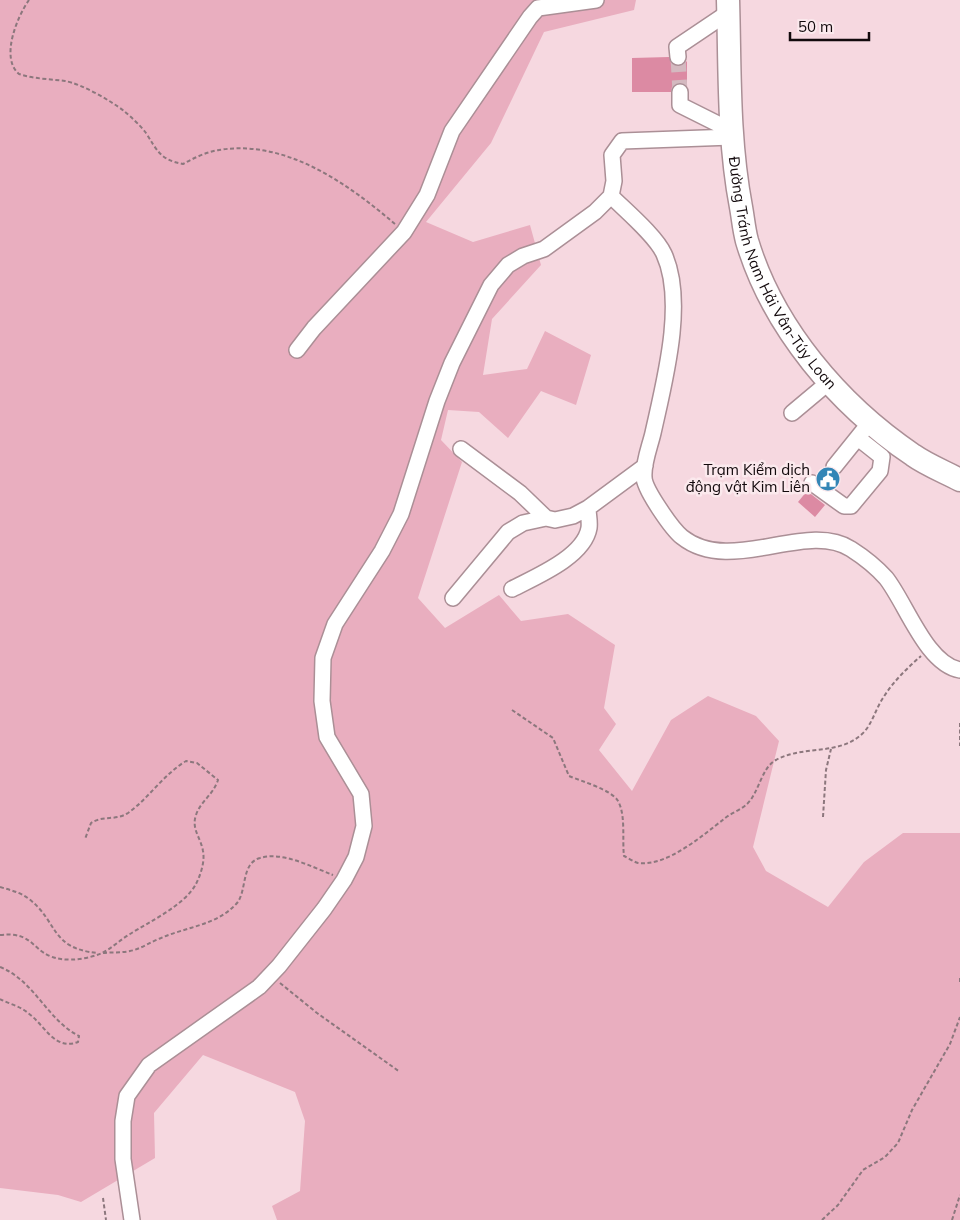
<svg xmlns="http://www.w3.org/2000/svg" width="960" height="1220" viewBox="0 0 960 1220" font-family="Mulish,sans-serif">
<style>
.green{fill:#e9aebf}
.building{fill:#dc8aa3}
.lines{fill:none;stroke-linecap:round;stroke-linejoin:round}
.minor-tunnel{stroke:#d4b9c0;stroke-width:15;stroke-dasharray:15 8;stroke-linecap:butt}
.minor-casing{stroke:#ab8f96;stroke-width:18}
.highway-casing{stroke:#ab8f96;stroke-width:25}
.path{stroke:#8c777d;stroke-width:2;stroke-dasharray:4 2.5;stroke-linecap:butt}
.minor{stroke:#fff;stroke-width:15}
.highway{stroke:#fff;stroke-width:22}
.labels{text-anchor:middle;stroke-width:5;stroke-linejoin:round;paint-order:stroke}
.street-label{font-size:15px;fill:#12090c;stroke:#fbe9ed}
.poi-label{font-size:15px;fill:#12090c;stroke:#fbe9ed;text-anchor:end}
</style>
<rect width="100%" height="100%" fill="#f6d8e0"/>
<path class="green" d="M0,0H636L634,10L544,32L491,143L426,222L473,242L530,225L541,265L492,319L483,375L527,369L545,331L591,355L576,405L541,391L508,438L479,412L448,410L441,440L462,462L418,598L445,628L499,595L521,621L568,614L615,645L604,708L616,724L599,750L632,791L671,720L708,696L756,716L779,741L753,847L766,871L828,907L864,862L903,833H960V1220H277L272,1206L300,1191L305,1121L295,1092L203,1055L154,1113L155,1158L81,1202L58,1195L0,1188Z"/>
<path class="building" d="M669,57L675,66L683,65L687,61V86L680,83L672,87L671,92H632V58Z
M824,467L828,474L840,481L835,488L817,475Z
M807,491L825,505L815,517L798,502Z"/>
<g class="lines">
<path class="minor-tunnel" d="M678,57L680,92"/>
<defs>
<path id="minor" d="M678,57L677,47L729,12
M680,92V105L732,131
M611,196C625,210 656,236 664,254C686,302 664,383 653,433C650,446 643,463 644,477C644,489 672,529 682,537C731,576 806,520 851,549C862,556 877,568 886,578C906,603 926,664 960,670
M297,350L314,328L404,232L427,195L452,131L530,17L538,8L596,0
M792,413L829,382
M461,449L520,493L546,518L555,520L573,516L588,508L645,466
M834,467L863,431
M812,483L844,506H851L880,471L882,457L858,438
M512,589C535,577 584,557 589,528C590,521 588,515 588,508
M453,598L508,532L523,523L546,518
M132,1220L123,1159V1121L127,1096L149,1065L259,987L279,966L324,909L344,880L356,857L364,826L361,794L327,737L322,701L323,658L335,624L382,551L401,514L437,401L452,363L491,285L508,265L523,256L544,249L595,212L611,196L614,181L612,155L622,141L732,137"/>
<g id="highway">
<path id="s1" d="M728,0C730,69 728,139 741,207C743,218 744,230 747,241C773,328 839,405 913,455C927,465 945,472 960,480"/>
</g>
</defs>
<use href="#minor" class="minor-casing"/>
<use href="#highway" class="highway-casing"/>
<path class="path" d="M29,0C17,17 0,58 19,74C34,79 50,79 65,81C82,84 111,101 124,111C131,117 141,126 146,133C157,150 160,160 183,164C194,158 206,152 219,150C285,139 347,183 395,224
M512,710L553,738L569,776C581,781 612,790 618,801C626,815 622,840 624,856C628,858 634,862 638,863C667,867 703,835 724,819C731,813 741,810 747,804C759,793 761,768 776,760C803,745 838,756 862,734C872,725 875,710 883,698C893,682 906,669 921,656
M960,723V746
M823,817L826,770L831,749
M0,887C10,890 20,892 29,899C58,921 50,949 98,953
M0,935C37,931 31,955 61,959C73,961 91,958 102,953C112,948 120,940 130,934C149,922 185,905 196,884C201,874 205,861 203,851C201,838 191,829 196,815C200,802 213,795 218,780L197,763L186,761C163,775 149,798 128,813C116,821 103,815 91,823L85,839
M103,953C112,952 121,953 130,951C141,949 150,942 161,938C186,927 218,925 237,903C247,891 241,863 260,858C282,851 312,867 333,875
M0,967C35,981 47,1020 79,1036L78,1042C54,1051 45,1025 28,1013C20,1006 9,1004 0,999
M960,978V983
M280,983L317,1013L400,1072
M103,1198L106,1220
M822,1220L838,1205L863,1170L885,1157L898,1143L912,1110L950,1044L960,1017
M952,1220L960,1195"/>
<use href="#minor" class="minor"/>
<use href="#highway" class="highway"/>
</g>
<defs>
<symbol id="civic-disc" viewBox="-11 -11 22 22"><circle r="9.5" fill="#3386b6" stroke="#fbe9ed"/><path d="M-.6-6.5H3V-4.5H.6V-3L4-1V1h2V6H-6V1h2V-1L-.6-3ZM-1.2 2.5V6h2.4V2.5Z" fill="#fff"/></symbol>
</defs>
<g fill-rule="evenodd">
<use href="#civic-disc" x="814" y="465" width="28" height="28"/>
</g>
<g class="labels">
<g class="street-label">
<text dy="5" stroke="none"><textPath href="#s1" startOffset="285">Đường Tránh Nam Hải Vân-Túy Loan</textPath></text>
</g>
<g class="poi-label">
<text x="810" y="475">Trạm Kiểm dịch<tspan x="810" dy="17">động vật Kim Liên</tspan></text>
</g>
</g>
<path d="M790 32v8h79v-8" fill="none" stroke="#12090c" stroke-width="2.5"/>
<text x="798" y="32" font-size="15" fill="#12090c" stroke="#fbe9ed" stroke-width="4" paint-order="stroke">50 m</text>
</svg>
